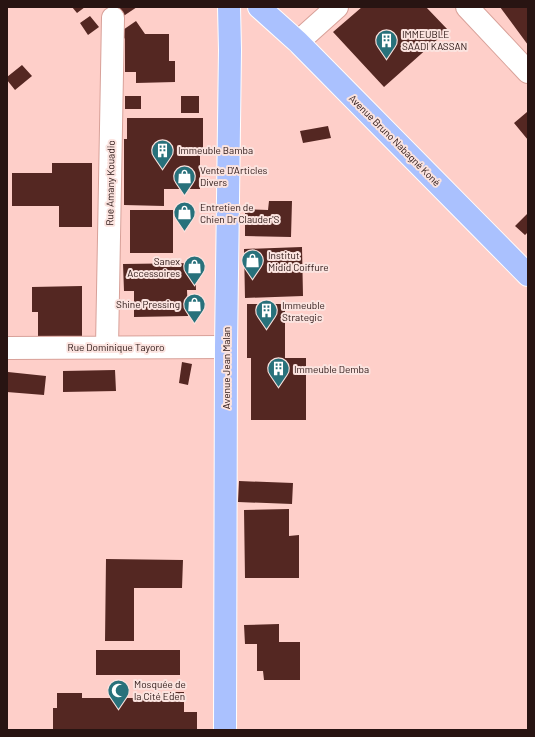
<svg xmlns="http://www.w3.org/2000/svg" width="535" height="737" viewBox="0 0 535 737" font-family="Barlow,sans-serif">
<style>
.building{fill:#542722}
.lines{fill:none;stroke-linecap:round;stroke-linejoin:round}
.minor-casing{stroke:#d8a199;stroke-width:24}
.major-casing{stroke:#fff;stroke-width:24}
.minor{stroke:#fff;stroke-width:22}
.major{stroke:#aac1fe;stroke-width:22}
.labels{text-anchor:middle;stroke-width:4;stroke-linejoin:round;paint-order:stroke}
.poi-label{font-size:10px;fill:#281412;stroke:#fbe3df;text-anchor:start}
.street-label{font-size:10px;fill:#281412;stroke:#fbe3df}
</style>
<rect width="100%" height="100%" fill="#fecfc9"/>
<path class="building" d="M72,7H85L77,13Z
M114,7H137L122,17Z
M362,7H426L448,30L384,87L333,32Z
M500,7H528V45Z
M90,16L99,27L88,35L80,23Z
M136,21L145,34H169V61H175V82L136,83V72H125V39L120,32Z
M22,65L32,76L15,90L7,80V77Z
M125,96H141V109H125Z
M181,96H199V113H181Z
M527,112L528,114V140L514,123Z
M127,118H203V151H200V189H164V206L124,205V139H127Z
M328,126L331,138L303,143L300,131Z
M52,163H92V227H59V206H12V173H52Z
M269,201H292L291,237L245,236V209L268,210Z
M130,210H173V253H130Z
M528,213V232L525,235L515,226Z
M302,247L303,296L245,298L244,249Z
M195,263L196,290H187L188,316L134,317V291H124L123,264Z
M82,286V336H38V312H32V287Z
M247,304H285V358H306V420H251V358H247Z
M182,362L192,364L188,385L179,383Z
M115,370L116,391L63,392V371Z
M8,372L46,376L44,395L7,392Z
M239,481L293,483L292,504L238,502Z
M289,509V536L299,535V578H245L244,510Z
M106,559L183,560L182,588H134V641H105Z
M279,624V642H300V680H264L263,671H257V644H245L244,625Z
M96,650H180V675H96Z
M168,692H184V712H197V730H53V708H57V693H82V698H168Z"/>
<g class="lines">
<defs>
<path id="minor" d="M467,7L528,72
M298,42L337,7
M107,347L113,18
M7,348L226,347"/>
<path id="major" d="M259,7L298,42L528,275
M225,730L226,347L230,50L229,7"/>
</defs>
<use href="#minor" class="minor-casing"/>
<use href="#major" class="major-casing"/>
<use href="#minor" class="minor"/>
<use href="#major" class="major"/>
</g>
<defs>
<symbol id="building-pin" viewBox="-11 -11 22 30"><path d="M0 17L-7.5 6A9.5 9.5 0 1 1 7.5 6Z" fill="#28717b" stroke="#fbe3df"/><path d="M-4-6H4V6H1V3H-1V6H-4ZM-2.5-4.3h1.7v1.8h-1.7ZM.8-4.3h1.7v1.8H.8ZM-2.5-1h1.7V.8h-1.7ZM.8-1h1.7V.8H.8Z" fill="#fff"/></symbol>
<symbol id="shop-pin" viewBox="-11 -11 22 30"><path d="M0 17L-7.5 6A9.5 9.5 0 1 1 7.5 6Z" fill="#28717b" stroke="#fbe3df"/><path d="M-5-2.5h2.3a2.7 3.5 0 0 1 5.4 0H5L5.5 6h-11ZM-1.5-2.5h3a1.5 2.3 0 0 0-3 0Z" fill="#fff"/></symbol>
<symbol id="mosque-pin" viewBox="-11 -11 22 30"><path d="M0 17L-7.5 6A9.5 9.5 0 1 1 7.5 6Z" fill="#28717b" stroke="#fbe3df"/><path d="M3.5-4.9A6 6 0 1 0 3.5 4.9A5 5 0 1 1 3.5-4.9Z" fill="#fff"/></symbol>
</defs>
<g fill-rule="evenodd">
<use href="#building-pin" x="374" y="28" width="25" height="34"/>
<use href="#building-pin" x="150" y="138" width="25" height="34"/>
<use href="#shop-pin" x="172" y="164" width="25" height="34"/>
<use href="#shop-pin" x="172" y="200" width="25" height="34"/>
<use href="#shop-pin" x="240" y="248" width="25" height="34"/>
<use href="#shop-pin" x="182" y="254" width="25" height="34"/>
<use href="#shop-pin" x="182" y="292" width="25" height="34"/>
<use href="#building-pin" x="254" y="298" width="25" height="34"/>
<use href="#building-pin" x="266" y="356" width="25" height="34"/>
<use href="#mosque-pin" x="106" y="678" width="25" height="34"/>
</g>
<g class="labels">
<g class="poi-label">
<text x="402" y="38">IMMEUBLE<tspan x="402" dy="12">SAADI KASSAN</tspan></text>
<text x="178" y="154">Immeuble Bamba</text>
<text x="200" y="174">Vente D'Articles<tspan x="200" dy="12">Divers</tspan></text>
<text x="200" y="211">Entretien de<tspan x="200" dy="12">Chien Dr Clauder'S</tspan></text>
<text x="268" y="259">Institut<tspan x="268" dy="12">Midid Coiffure</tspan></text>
<text x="180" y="265" text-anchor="end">Sanex<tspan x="180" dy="12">Accessoires</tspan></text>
<text x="180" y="308" text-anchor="end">Shine Pressing</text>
<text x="282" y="309">Immeuble<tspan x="282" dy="12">Strategic</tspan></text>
<text x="294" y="373">Immeuble Demba</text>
<text x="134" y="688">Mosquée de<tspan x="134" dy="12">la Cité Eden</tspan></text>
</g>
<g class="street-label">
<text transform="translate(395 140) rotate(45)" y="4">Avenue Bruno Nabagné Koné</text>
<text transform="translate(110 183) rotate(-89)" y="4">Rue Amany Kouadio</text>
<text x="116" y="351">Rue Dominique Tayoro</text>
<text transform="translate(226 368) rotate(-90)" y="4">Avenue Jean Malan</text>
</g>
</g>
<rect width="535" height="737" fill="none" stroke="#281412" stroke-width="16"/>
</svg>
